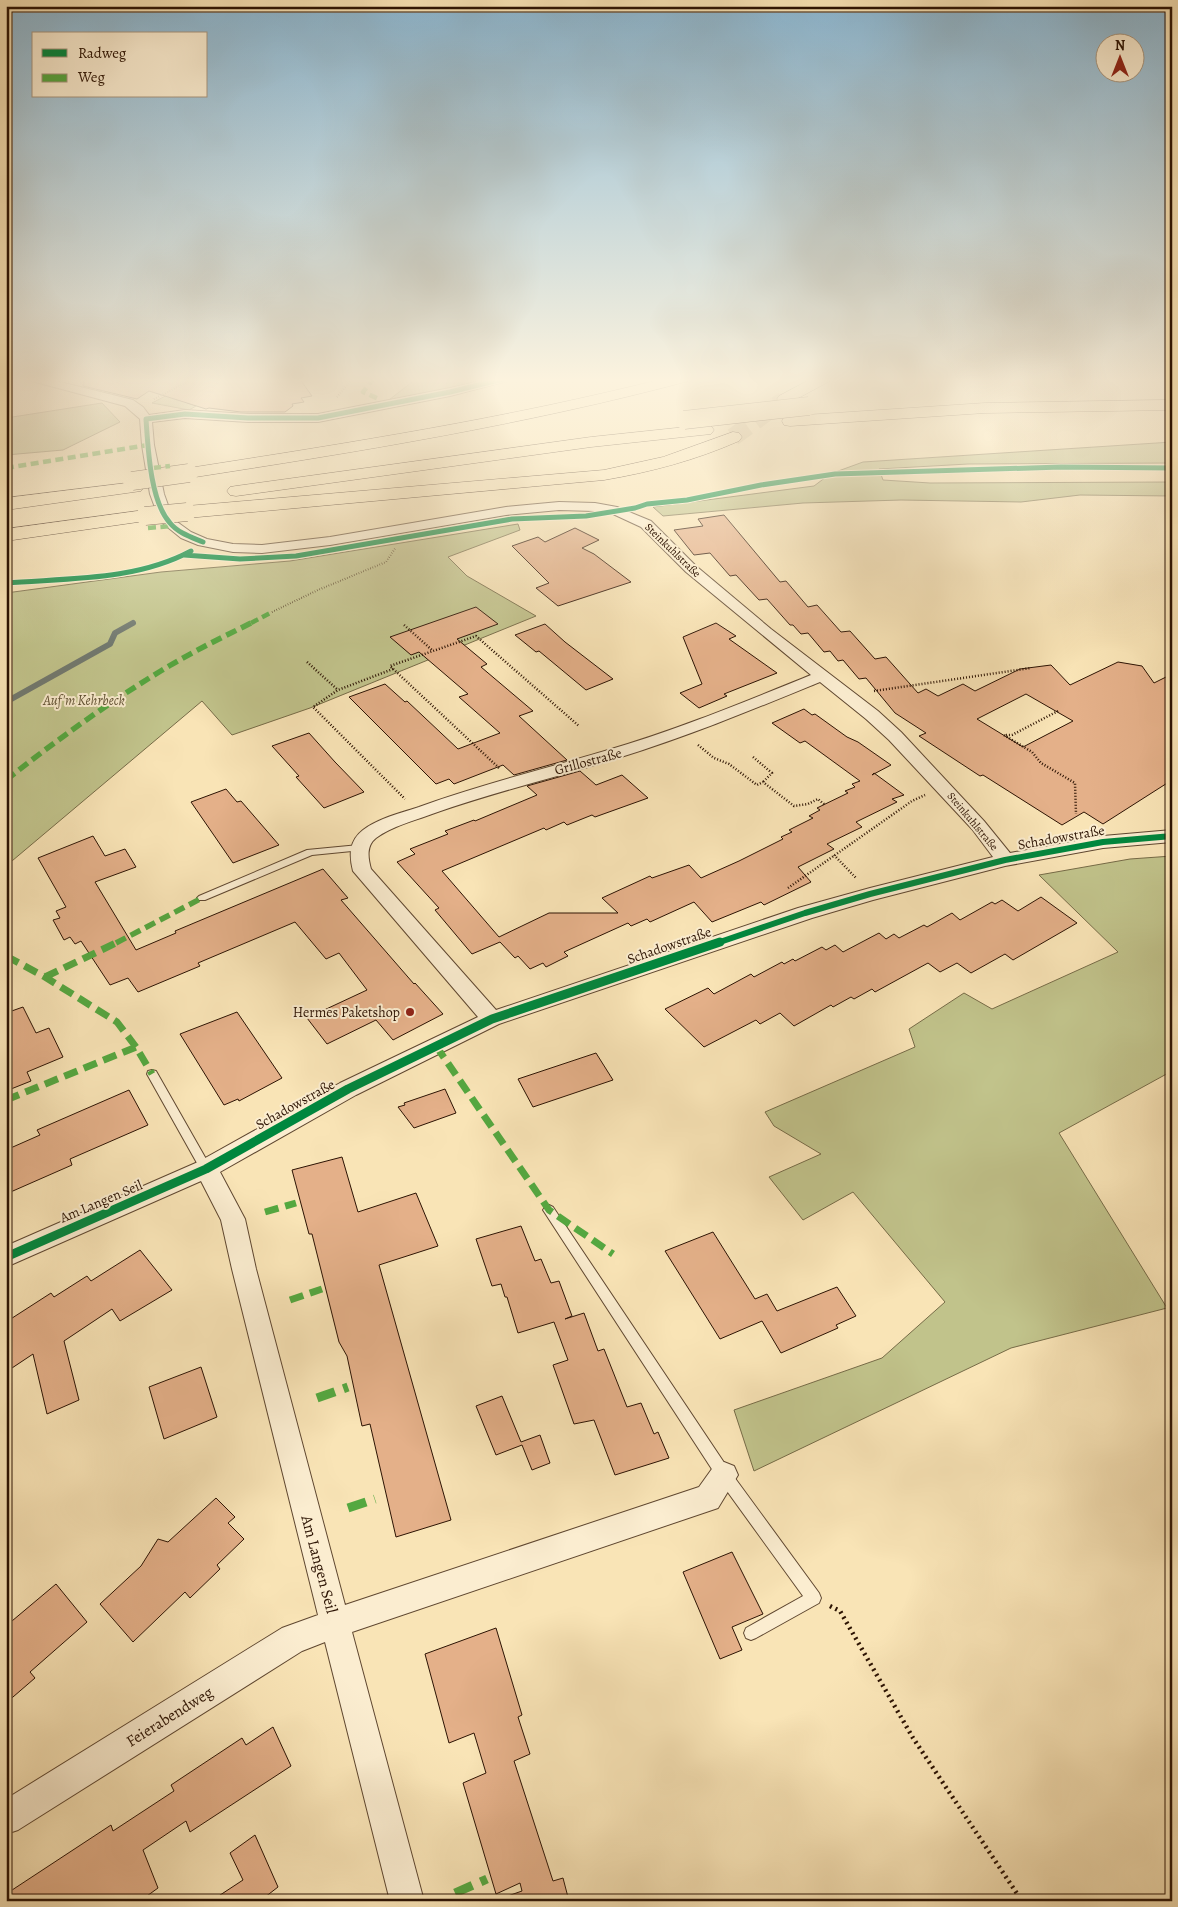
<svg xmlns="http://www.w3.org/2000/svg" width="1178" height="1907" viewBox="0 0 1178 1907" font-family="Alegreya,serif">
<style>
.green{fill:#c1c38b;stroke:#766b47}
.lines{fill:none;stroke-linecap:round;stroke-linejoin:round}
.stream{stroke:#72796f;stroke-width:6}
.building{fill:#e4b089;stroke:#2c1303;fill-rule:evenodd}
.highway-tunnel{stroke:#dac59b;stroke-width:18;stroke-dasharray:18 9;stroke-linecap:butt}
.lane-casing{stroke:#5f4730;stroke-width:2}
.street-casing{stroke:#5f4730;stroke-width:2}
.highway-casing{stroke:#2c1303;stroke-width:1}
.path-far2{stroke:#2c1303;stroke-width:2;stroke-dasharray:0.5 2;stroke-linecap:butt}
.path-far1{stroke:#2c1303;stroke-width:2.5;stroke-dasharray:1 2;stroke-linecap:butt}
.path{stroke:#2c1303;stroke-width:4.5;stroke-dasharray:2 4;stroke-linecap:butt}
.lane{fill:#fbedd0;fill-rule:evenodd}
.street{fill:#fbedd0;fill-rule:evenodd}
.highway{fill:#f9e4b6;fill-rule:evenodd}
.highway-bridge-casing{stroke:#2c1303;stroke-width:19;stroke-linecap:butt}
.highway-bridge{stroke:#f9e4b6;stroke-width:18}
.quiet-far3{stroke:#54a840;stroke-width:4.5;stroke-dasharray:8 4.5;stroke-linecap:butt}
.quiet-far2{stroke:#54a840;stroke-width:5.5;stroke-dasharray:11 5.5;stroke-linecap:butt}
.quiet-far1{stroke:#54a840;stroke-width:7;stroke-dasharray:14 7;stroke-linecap:butt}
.quiet{stroke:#54a840;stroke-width:9;stroke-dasharray:19 9;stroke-linecap:butt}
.cycleway-far2-casing{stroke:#fbedd0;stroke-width:7}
.cycleway-far1-casing{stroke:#fbedd0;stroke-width:9}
.cycleway-casing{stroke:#fbedd0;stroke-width:12}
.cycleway-far2{stroke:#00873e;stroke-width:5}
.cycleway-far1{stroke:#00873e;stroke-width:6}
.cycleway{stroke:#00873e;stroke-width:9}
.poi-dot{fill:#8f2418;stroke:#fbedd0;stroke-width:2}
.labels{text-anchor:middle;stroke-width:4;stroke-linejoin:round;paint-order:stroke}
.far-street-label{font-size:11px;fill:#2c1303;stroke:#fbedd0}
.park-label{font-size:14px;font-style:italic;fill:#605133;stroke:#fbedd0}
.street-label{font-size:14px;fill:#2c1303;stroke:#fbedd0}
.poi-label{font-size:14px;fill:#2c1303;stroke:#fbedd0;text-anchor:end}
.near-street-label{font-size:16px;fill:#2c1303;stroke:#fbedd0}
</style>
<rect width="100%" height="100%" fill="#f9e4b6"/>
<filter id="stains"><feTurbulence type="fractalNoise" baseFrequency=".004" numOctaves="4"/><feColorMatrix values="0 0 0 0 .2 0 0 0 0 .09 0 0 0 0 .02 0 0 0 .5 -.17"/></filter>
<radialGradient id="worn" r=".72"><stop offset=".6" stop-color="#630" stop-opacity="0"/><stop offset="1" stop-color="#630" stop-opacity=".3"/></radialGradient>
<path class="green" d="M200,378H239L187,403L196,406L189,410L152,403Z
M432,378H489L448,389L385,403L416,379L428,381Z
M102,403L120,422L63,450L6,455V418Z
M1172,442V463L968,464L879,469L883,480L930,483L1172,482V496L1080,495L1021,502L901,500L803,503L663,516L653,507L814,486L830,474L863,462Z
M518,524L520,530L448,557L467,576L536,616L310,708L232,735L202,701L6,866V593L161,572L290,561Z
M1172,856V1071L1059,1133L1167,1308L1011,1348L754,1471L734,1410L882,1358L945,1302L853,1192L803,1220L769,1177L821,1154L774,1126L765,1112L915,1047L909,1029L964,993L992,1009L1118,952L1039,875L1130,859Z"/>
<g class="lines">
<path class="stream" d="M6,702L110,644L115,633L133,623"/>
</g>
<path class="building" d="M84,378H299L312,396L301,398L304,402L292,404L293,406L285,412H241L209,408L206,409L149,391L137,399L83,386Z
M724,515L780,582L786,581L808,607L817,605L841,632L850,631L875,659L886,657L918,693L926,689L938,696L963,684L975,691L1020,669L1051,665L1070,685L1118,662L1142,666L1154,683L1172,674V780L1103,824L1084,812L1062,825L983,775L980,776L919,736L926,733L895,713L866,678L859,679L843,660L838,661L830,651L824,652L808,633L801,634L793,625H790L767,599L759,600L736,575L730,576L710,553L694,555L674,530L703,526L698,519ZM1026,694L1073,721L1023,747L977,719Z
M575,528L599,540L582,548L594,554L631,582L558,606L536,588L549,583L512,546L538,537L545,542Z
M476,607L498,624L457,639L487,664L481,667L533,711L519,716L567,760L514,775L503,765L454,784L449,779L436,784L349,697L385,684L405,702L407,701L458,749L500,733L459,697L468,694L419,652L411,655L390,637Z
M716,623L736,636L729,639L777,673L724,694L727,696L699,708L680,693L702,684L683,637Z
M545,624L565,642L613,679L586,690L539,651L536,652L515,635Z
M804,709L812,715L815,714L847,737L858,742L891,765L872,775L874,773L904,795L892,799L897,802L856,822L862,827L827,844L834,849L798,867L811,882L764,905L761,902L712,922L694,902L650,922L647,919L631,926L628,923L564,952L568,956L546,967L543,963L530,969L518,956L515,958L500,942L472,954L435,910L439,908L397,862L415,854L410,849L448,834L445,831L474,820L475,821L537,795L527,786L580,771L596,785L622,775L648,798L595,817L592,815L567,825L564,822L546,830L544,828L442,871L499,937L549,913H618L602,898L650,876L652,878L689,865L701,878L739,861L783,839L781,837L792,832L789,830L813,818L809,816L820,810L817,808L848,793L845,791L855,787L852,784L860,781L805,741L800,743L772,723Z
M309,733L335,762L364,792L324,808L296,777L299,776L272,746Z
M226,789L237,802L241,801L279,845L233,863L191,802Z
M93,836L105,856L125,849L136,867L95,882L136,950L176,933L175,931L323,869L348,898L341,900L414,984L415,983L443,1014L393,1040L376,1020L327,1044L307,1018L367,990L339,953L326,959L295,922L198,963L200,966L138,992L128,978L110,985L81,941L75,944L70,937L64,940L53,920L60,918L56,911L66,907L38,858Z
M1041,897L1077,923L1013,960L1005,954L971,973L957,963L940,972L928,963L875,992L872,989L854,999L851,997L833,1007L831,1005L794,1026L780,1013L760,1024L756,1020L704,1047L665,1009L708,988L714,994L751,974L754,977L782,962L784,964L793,959L795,961L822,947L826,950L835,945L843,952L879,933L886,939L894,934L899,938L924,925L927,927L952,913L960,920L992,902L995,904L1002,900L1018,911Z
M23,1007L36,1033L49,1028L63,1057L27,1072L31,1081L6,1091V1013Z
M237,1012L282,1078L239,1101L238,1099L224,1105L180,1034Z
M596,1053L613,1080L533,1107L518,1079Z
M445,1089L456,1113L414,1128L398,1107L405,1105L404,1103Z
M129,1090L148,1125L70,1159L72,1165L6,1194V1150L40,1135L37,1130Z
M342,1157L358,1212L416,1193L438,1246L379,1265L451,1520L396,1537L370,1424L362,1426L347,1356L339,1342L312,1234H309L292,1170Z
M521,1226L535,1261L541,1259L551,1283L559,1281L572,1316L565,1319L584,1313L598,1351L604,1349L627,1407L641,1403L654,1434L658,1432L669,1458L615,1475L594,1420L574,1424L553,1365L568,1360L554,1322L518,1333L507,1297H505L501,1284L492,1286L476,1239Z
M713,1232L755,1299L767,1294L777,1311L837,1287L856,1316L836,1325L838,1328L781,1353L762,1321L720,1339L665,1251Z
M140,1250L172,1290L120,1321L112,1309L64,1341L79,1400L47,1414L33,1354L6,1372V1322L51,1293L54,1297L87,1276L91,1281Z
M201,1367L217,1417L164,1439L149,1387Z
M502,1396L521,1442L540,1435L550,1463L532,1470L522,1445L496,1455L476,1406Z
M216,1498L235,1517L228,1523L244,1539L217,1565L220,1569L190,1598L185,1592L133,1642L100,1604L141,1566L158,1539L168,1542Z
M732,1552L763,1614L732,1627L742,1650L720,1659L683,1572Z
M56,1584L87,1622L30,1672L35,1678L6,1703V1626Z
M496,1628L522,1715L518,1717L530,1754L514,1761L553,1881L563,1878L569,1901H506L505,1897L522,1891L520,1883L496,1894L463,1783L486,1773L474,1733L449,1743L425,1654Z
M273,1727L291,1766L190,1832L186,1821L143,1850L158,1888L140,1901H6V1894L111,1825L113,1831L174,1791L171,1785L242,1738L246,1745Z
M255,1835L278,1887L260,1901H211L243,1880L230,1853Z"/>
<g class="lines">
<path class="highway-tunnel" d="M733,437L784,400"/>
<defs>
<path id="lane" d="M359,845L364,848L362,850L312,855L205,900H199L197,898L199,896L307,850Z
M152,1070L156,1071L210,1166L212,1169L210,1172L206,1174L202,1172L147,1074L148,1071Z
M549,1205L553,1207L729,1470L819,1593L821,1598L819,1603L756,1638L751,1640L746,1638L744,1633L746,1628L803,1596L719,1480L545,1213L543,1210L545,1207Z"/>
<path id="street" d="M26,378H44L133,400L143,407L149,415L185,410L248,414H318L450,388L494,378H513L511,380L450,396L318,422H248L185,418L152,422L154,445L164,494L173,519L191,532L207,539L233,544L262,545L330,537L506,507L559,502L595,503L617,507L651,521L696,566L771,629L878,711L901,732L984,821L1010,853L1103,836L1172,830V842L1103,848L1005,866L873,900L812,918L499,1024L356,1095L220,1172L245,1219L256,1269L345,1605L699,1487L714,1466L724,1462L734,1466L738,1475L718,1508L352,1632L424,1901H390L325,1642L302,1651L18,1830L6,1834V1799L282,1628L318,1615L232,1269L221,1220L201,1181L6,1267V1246L198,1162L340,1083L478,1017L353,871C349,855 349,841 363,830C379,818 401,813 419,807C481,784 545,769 608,750C677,730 744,702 811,675L686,572L641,527L613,514L595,511L559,510L506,515L330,545L262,553L233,552L198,545L181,538L160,521L150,494L142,445L140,419L125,406L28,380ZM820,682L866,719L889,740L972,829L993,857L870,888L798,908L496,1010L371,869C368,858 366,846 376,838C392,826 414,821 432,814C494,792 558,777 621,757C689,736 754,709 820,682Z"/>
<path id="highway" d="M666,378H691L689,381C524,425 357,452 189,478L183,477L180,473L183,469L189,468C349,443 509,418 666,378Z
M813,378H832L830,381L791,402H779L777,399L779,396Z
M1172,400V410L985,413L790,426L784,425L782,421L784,417L790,416L985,403Z
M705,425L711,426L714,430L711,434L591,447L236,496L230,495L227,491L230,487L236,486L591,437Z
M733,432L739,433L742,437L739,441C696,460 651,472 604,480L187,518L180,516L178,512L180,508L187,506L604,470L663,457Z
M135,482L141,483L144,487L141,491L6,510V498Z
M145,510L152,512L154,516L152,520L6,541V529Z"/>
</defs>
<use href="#lane" class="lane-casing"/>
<use href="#street" class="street-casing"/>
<use href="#highway" class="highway-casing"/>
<path class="path-far2" d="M117,382L125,378
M337,397L351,380
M154,399L195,378
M272,612L318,590L386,562L396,547"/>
<path class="path-far1" d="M404,625L433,651
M307,662L338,690
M393,669L338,690L313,707L405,799
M874,691L1031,668
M1058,711L1012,735H1004L1032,752L1041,763L1075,783L1076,814
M698,745L714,758L729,764L757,785L763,782L794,806L808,804L818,799L825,805
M753,757L772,773L763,782
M499,768L390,666L476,636L579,726
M834,855L856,878
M788,888L912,801L925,795"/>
<path class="path" d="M830,1606L840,1611L913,1738L1022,1901"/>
<use href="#lane" class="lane"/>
<use href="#street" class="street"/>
<use href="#highway" class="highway"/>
<defs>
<path id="highway-bridge" d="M684,420L809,406
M132,481L189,473
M145,516L187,512"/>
</defs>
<use href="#highway-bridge" class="highway-bridge-casing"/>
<use href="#highway-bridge" class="highway-bridge"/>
<path class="quiet-far3" d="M374,378L363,392L379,399
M6,468L148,445
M153,468L170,466
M148,528L172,526
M251,623L272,612"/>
<path class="quiet-far2" d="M6,780C58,739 112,700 169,666C196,650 225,636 253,622
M116,943L202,898"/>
<path class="quiet-far1" d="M6,956L45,977L117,1022L136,1047
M45,977L118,942
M436,1046L549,1210L613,1254
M6,1100L136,1047L152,1074
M265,1212L296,1203
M290,1300L322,1289"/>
<path class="quiet" d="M317,1398L348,1387
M348,1508L375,1499
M455,1893L487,1879"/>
<defs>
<path id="cycleway-far2" d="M203,542C191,537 178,533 170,523C150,501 148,447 146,419L185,414L248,418H318L450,392L507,378
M184,555L240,559L296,556L512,519L586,516L635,508L647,504L687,500L761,485L835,474L1061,467L1172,468
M6,583C68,578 135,581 191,551"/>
<path id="cycleway-far1" d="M717,943L805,913L870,894L1005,860L1103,842L1172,836"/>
<path id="cycleway" d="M6,1257L206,1169L348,1089L492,1019L720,942"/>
</defs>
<use href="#cycleway-far2" class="cycleway-far2-casing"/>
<use href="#cycleway-far1" class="cycleway-far1-casing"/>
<use href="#cycleway" class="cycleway-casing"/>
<use href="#cycleway-far2" class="cycleway-far2"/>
<use href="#cycleway-far1" class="cycleway-far1"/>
<use href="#cycleway" class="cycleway"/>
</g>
<linearGradient id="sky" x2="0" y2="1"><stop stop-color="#8bb8d4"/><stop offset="0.59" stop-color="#fcf3de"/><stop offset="1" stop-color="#fcf3de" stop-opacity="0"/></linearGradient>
<rect width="1178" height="645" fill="url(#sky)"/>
<circle class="poi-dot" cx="410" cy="1012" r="5"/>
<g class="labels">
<g class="far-street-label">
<text transform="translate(673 550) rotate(44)" y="4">Steinkuhlstraße</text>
<text transform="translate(973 821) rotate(50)" y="4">Steinkuhlstraße</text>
</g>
<g class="park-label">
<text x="84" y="705">Auf'm Kehrbeck</text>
</g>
<g class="street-label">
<text transform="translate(588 761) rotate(-15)" y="5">Grillostraße</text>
<text transform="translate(1061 837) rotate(-10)" y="5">Schadowstraße</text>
<text transform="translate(669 945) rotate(-19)" y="5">Schadowstraße</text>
<text transform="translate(295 1104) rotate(-29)" y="5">Schadowstraße</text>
<text transform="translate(101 1201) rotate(-23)" y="5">Am Langen Seil</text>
</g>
<g class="poi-label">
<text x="400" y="1017">Hermes Paketshop</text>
</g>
<g class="near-street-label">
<text transform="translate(320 1564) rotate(75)" y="6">Am Langen Seil</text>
<text transform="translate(169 1716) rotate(-32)" y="6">Feierabendweg</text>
</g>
</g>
<rect width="1178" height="1907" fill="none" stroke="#f9e4b6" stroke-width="25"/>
<rect x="8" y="8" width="1163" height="1892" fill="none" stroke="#2c1303" stroke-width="2.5"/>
<rect x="12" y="12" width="1153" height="1882" fill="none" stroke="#2c1303"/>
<rect x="32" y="32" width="175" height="65" fill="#fbedd0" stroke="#a8967e"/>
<rect x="42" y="49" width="25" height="8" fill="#00873e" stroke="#a8967e"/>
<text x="78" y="58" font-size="15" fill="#2c1303">Radweg</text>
<rect x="42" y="74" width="25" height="8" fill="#54a840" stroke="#a8967e"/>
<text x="78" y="82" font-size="15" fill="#2c1303">Weg</text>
<g transform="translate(1120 58)"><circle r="24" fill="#fbedd0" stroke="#a8967e"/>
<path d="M0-4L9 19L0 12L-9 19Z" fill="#8f2418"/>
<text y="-8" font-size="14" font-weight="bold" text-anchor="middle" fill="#2c1303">N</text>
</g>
<rect width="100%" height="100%" filter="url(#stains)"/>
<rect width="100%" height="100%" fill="url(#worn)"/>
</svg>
